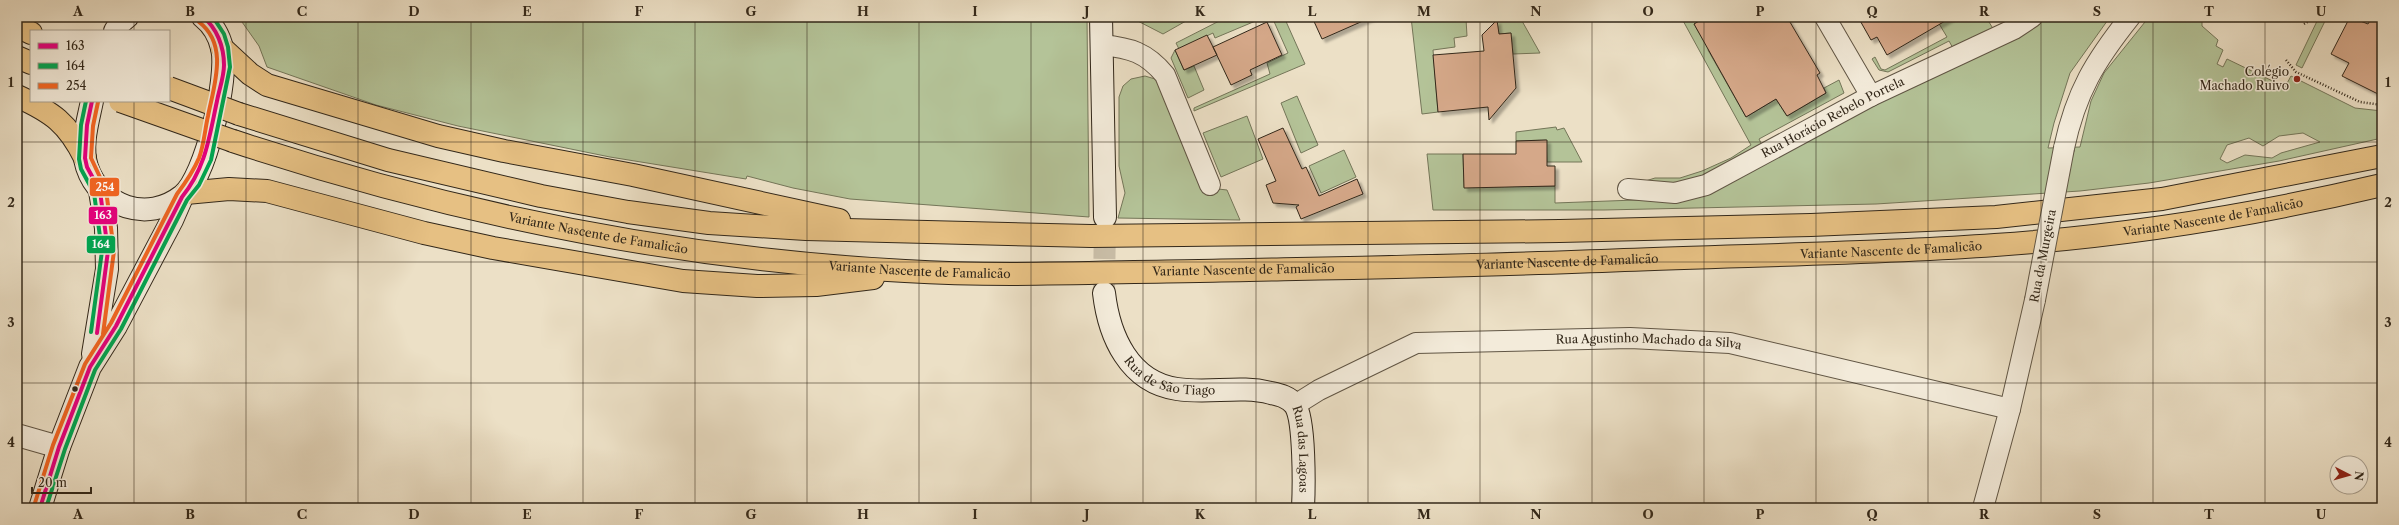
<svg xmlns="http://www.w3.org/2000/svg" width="2399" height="525" viewBox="0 0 2399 525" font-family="'Libre Caslon Text',serif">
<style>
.green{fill:#b4c398;stroke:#747659;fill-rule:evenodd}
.building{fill:#d5a889;stroke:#33281a;filter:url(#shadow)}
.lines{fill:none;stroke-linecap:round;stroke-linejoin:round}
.secondary-tunnel{stroke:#c7bba4;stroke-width:22;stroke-dasharray:22 11;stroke-linecap:butt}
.minor-casing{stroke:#615645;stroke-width:22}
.tertiary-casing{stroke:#615645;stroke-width:24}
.secondary-casing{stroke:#33281a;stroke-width:24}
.trunk-casing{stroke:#33281a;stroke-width:24}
.path{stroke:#33281a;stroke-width:2.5;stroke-dasharray:1 2;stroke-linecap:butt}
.minor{stroke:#f3ebda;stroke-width:20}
.tertiary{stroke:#f3ebda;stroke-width:22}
.secondary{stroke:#f3ebda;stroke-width:22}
.trunk{stroke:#e6c083;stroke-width:22}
.minor-bridge-casing{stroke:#615645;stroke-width:22;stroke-linecap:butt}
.trunk-bridge-casing{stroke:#33281a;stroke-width:24;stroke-linecap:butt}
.minor-bridge{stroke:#f3ebda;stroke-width:20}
.trunk-bridge{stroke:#e6c083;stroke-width:22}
.bus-1-casing{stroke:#f3ebda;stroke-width:7}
.bus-2-casing{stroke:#f3ebda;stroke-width:7}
.bus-3-casing{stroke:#f3ebda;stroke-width:7}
.bus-1{stroke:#e5007d;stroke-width:4}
.bus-2{stroke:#00a651;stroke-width:4}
.bus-3{stroke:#f26522;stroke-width:4}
.grid{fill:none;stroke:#33281a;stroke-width:1;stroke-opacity:0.55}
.poi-dot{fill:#8f2418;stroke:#f3ebda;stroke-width:1.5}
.bus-dot{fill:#33281a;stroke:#f3ebda;stroke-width:1.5}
.labels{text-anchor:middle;stroke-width:3;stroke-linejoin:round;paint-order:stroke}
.poi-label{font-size:12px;fill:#33281a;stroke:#f3ebda;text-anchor:end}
.street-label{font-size:12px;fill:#33281a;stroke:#f3ebda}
.line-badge{stroke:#f3ebda;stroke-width:1.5}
.badge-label{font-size:11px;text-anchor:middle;font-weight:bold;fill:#fff}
.neatline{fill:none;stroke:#33281a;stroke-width:1.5}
.grid-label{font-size:13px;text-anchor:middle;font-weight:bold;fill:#33281a}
</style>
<defs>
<filter id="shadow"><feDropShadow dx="3.5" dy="3.5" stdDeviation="1" flood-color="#0004"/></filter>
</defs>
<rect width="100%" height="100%" fill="#ece0c6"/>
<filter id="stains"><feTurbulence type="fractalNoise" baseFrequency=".005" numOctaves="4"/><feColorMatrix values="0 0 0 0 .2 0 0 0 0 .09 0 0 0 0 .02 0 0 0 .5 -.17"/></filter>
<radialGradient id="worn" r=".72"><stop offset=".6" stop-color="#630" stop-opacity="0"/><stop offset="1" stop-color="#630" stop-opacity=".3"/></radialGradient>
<path class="green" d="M245,17H1087L1089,217L850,199L793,188L747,176L746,179L610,157L458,126L376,105L267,67L259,46L242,22Z
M1130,17H1193L1163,34Z
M1227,17H1265L1215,38L1213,33L1179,49L1176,43Z
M1272,17H1284L1305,64L1194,111V108L1270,74L1267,63L1288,53Z
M1411,17H1485L1466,19L1467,36L1454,38L1455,47L1433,50L1438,112L1422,114Z
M1496,17H1525L1522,21L1540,53L1513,54L1511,33L1499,34Z
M1681,17H1706L1694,24L1701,36L1726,22L1708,50L1746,117L1776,99L1787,116L1826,93L1824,88L1839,80L1844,93L1759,139L1764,149L1689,185L1639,183L1655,178H1680L1702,171L1731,158L1751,145Z
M1935,17H1986L1995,32L1954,50L1949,41L1888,72L1879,70L1872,59L1875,57L1881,69L1885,70L1947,37Z
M2042,17H2110L2070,73L2054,123L2048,148L2080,147L2091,101L2104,73L2149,17H2202V26L2218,40L2216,46L2223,50L2217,64L2223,67L2227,59L2285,87L2291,76L2355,108L2382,111V138L2279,161L2149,183L2080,191L1876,204L1604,210H1433L1427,154H1463L1464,187L1555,186V203L1689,198L1891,93L2014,34ZM2303,133L2320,142L2281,153L2272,158L2245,155L2227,163L2220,159L2227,145L2249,138L2263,146L2279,136Z
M2319,17H2327L2302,68L2296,65Z
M1175,50L1184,70L1194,66L1204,90L1188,98L1171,58Z
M1145,76L1155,79L1162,90L1201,187L1227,190L1240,220L1118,218L1125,193L1119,166V97L1123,86L1131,79Z
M1297,96L1318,145L1301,153L1281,103Z
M1247,116L1263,159L1221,177L1203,133Z
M1556,127L1557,130L1564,128L1582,162H1547L1546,140L1516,141V132Z
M1344,150L1356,177L1321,193L1309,166Z"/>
<path class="building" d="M1312,17H1372L1322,39Z
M1706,17H1787L1820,73L1817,75L1826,93L1787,116L1776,99L1746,117L1694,24Z
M1858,17H1952L1887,55L1877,37L1871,40Z
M2350,17L2368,24L2372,17H2382V96L2342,76L2349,63L2331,54Z
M1497,20L1499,34L1511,33L1516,88L1489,120L1488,107L1438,112L1433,55L1484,51L1482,35Z
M1267,22L1282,55L1250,70L1252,75L1231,85L1213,47Z
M1207,35L1217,55L1184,70L1175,50Z
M1283,128L1302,169L1306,167L1319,196L1357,179L1363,194L1301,219L1296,207L1299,205L1273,203L1266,185L1276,181L1258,139Z
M1547,140V166H1555V186L1464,188L1463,154H1516V141Z"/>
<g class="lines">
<path class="secondary-tunnel" d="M1104,292L1105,217"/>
<defs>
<g id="minor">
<path d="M1825,17L1871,96"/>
<path d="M1102,45C1130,48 1146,52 1165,75L1210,185"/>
<path d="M2064,148C2076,92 2095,61 2130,17"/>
<path id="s1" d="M1628,189L1675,193L1706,185L1871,96L2014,29L2032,17"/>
<path id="s2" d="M1295,405L1319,390L1416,343L1630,338L1730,343L2010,409"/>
<path d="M1983,508L2010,409L2035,300"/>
</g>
<path id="tertiary" d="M17,435L59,447"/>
<g id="secondary">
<path d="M1101,17L1105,217"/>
<path d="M115,31L120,23L127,17"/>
<path d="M92,101C88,121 80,146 87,167C100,207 148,223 182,196C206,178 229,76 222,48C219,35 213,25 203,17"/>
<path id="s3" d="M1104,293C1109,336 1129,382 1177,389C1209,394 1240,385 1271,393C1280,395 1289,397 1295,405C1305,420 1304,488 1303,508"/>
<path d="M93,354L107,269L106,228L100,191"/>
<path d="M40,508L59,447L90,367L116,326L172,220L182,197"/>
</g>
<g id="trunk">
<path d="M17,26L31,33"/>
<path d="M222,48L250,74L267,85L438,136L504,151L633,175L839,220"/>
<path d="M17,57L31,63"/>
<path d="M17,96C52,112 68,123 85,158"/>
<path d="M239,114L388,160L541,196L628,212L709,223L806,229L1091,236L1560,231L1811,225L1996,217L2162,199L2382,156"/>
<path id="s4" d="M233,141C451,213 676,259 905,271C1003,277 1102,272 1199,271C1341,268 1483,266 1624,260C1748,255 1872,254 1995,245C2125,236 2255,215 2382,185"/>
<path d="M186,193L229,189L267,191L424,233L493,248L683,281L757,286L816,285L873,278"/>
</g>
</defs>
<use href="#minor" class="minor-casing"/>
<use href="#tertiary" class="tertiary-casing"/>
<use href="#secondary" class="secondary-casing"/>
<use href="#trunk" class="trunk-casing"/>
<path class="path" d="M2364,17L2366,18
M2304,24L2316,17
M2286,60L2296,72L2360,102L2382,105"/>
<use href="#minor" class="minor"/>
<use href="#tertiary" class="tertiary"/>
<use href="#secondary" class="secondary"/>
<use href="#trunk" class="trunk"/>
<defs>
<path id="minor-bridge" d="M2035,300L2064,148"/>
<path id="trunk-bridge" d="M169,88L239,114
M120,101L233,141"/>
</defs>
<use href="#minor-bridge" class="minor-bridge-casing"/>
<use href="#trunk-bridge" class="trunk-bridge-casing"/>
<use href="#minor-bridge" class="minor-bridge"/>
<use href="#trunk-bridge" class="trunk-bridge"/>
<defs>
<path id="bus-1" d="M92,101L87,125L85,158L87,167L100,191L108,251L97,333
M40,508L59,447L90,367L116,326L182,197C206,167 209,138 217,101C219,90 224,77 224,65C224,47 217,28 203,17"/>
<path id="bus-2" d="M86,101L81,125L79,159L81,169L94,193L102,251L91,332
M46,508L65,449L95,370L121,329L187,200L199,185L211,160L230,67L228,47L224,34L213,17"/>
<path id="bus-3" d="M98,102L93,126L91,158L106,190L114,251L103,334
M34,506L53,445L85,364L111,323L177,194C186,182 193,172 199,158C204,145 205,129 208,116C214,85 229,45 199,22"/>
</defs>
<use href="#bus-1" class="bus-1-casing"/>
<use href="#bus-2" class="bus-2-casing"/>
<use href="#bus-3" class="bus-3-casing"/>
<use href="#bus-1" class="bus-1"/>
<use href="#bus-2" class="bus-2"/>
<use href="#bus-3" class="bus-3"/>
</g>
<path class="grid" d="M134,17V31M246,17V508M358,17V508M471,17V508M583,17V508M695,17V508M807,17V508M919,17V508M1031,17V508M1143,17V508M1256,17V508M1368,17V508M1480,17V508M1592,17V508M1704,17V508M1816,17V508M1928,17V508M2041,17V508M2153,17V508M2265,17V508M134,101V508M17,142H2382M17,262H2382M17,383H2382"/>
<circle class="poi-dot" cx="2297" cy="79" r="4"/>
<circle class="bus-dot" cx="75" cy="389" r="3.5"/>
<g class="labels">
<g class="poi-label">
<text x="2289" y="76">Colégio<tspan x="2289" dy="14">Machado Ruivo</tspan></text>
</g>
<g class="street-label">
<text dy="4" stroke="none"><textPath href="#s1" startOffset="223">Rua Horácio Rebelo Portela</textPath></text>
<text dy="4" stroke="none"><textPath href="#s4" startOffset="1997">Variante Nascente de Famalicão</textPath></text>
<text dy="4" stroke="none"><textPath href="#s4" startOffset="377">Variante Nascente de Famalicão</textPath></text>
<text dy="4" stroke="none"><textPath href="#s4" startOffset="1673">Variante Nascente de Famalicão</textPath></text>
<text transform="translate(2043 256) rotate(-79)" y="4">Rua da Murgeira</text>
<text dy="4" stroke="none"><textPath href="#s4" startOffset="1349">Variante Nascente de Famalicão</textPath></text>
<text dy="4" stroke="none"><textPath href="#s4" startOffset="701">Variante Nascente de Famalicão</textPath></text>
<text dy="4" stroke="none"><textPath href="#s4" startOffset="1025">Variante Nascente de Famalicão</textPath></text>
<text dy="4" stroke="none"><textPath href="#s2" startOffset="369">Rua Agustinho Machado da Silva</textPath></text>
<text dy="4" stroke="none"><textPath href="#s3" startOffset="119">Rua de São Tiago</textPath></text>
<text dy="4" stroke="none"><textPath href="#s3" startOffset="297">Rua das Lagoas</textPath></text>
</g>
</g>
<g class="line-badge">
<rect x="89" y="177" width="31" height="20" rx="4" fill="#f26522"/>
<rect x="88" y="206" width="30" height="19" rx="4" fill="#e5007d"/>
<rect x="86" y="235" width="30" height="19" rx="4" fill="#00a651"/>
</g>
<g class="badge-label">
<text x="105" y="191">254</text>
<text x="103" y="219">163</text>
<text x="101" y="248">164</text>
</g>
<rect width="2399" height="525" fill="none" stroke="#ece0c6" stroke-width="44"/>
<rect x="30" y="30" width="140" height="72" fill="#f3ebda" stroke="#a69d8d"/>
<rect x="38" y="43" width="20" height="6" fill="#e5007d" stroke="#a69d8d"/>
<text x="66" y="50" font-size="12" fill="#33281a">163</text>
<rect x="38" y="63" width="20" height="6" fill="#00a651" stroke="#a69d8d"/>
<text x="66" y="70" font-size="12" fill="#33281a">164</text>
<rect x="38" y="83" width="20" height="6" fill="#f26522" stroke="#a69d8d"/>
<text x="66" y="90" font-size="12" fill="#33281a">254</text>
<g transform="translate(2349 475) rotate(96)"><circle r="19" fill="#f3ebda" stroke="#a69d8d"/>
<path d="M0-3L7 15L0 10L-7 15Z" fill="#8f2418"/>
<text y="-6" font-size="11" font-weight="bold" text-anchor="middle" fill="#33281a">N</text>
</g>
<path d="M32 487v6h59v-6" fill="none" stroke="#33281a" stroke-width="2"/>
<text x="38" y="487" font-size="12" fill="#33281a" stroke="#f3ebda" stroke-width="3" paint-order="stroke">20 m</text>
<rect x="22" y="22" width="2355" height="481" class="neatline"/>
<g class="grid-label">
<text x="78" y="16">A</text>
<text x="190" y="16">B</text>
<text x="302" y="16">C</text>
<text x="414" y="16">D</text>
<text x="527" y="16">E</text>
<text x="639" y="16">F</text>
<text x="751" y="16">G</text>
<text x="863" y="16">H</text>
<text x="975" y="16">I</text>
<text x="1087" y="16">J</text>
<text x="1200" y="16">K</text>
<text x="1312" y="16">L</text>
<text x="1424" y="16">M</text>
<text x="1536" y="16">N</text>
<text x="1648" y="16">O</text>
<text x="1760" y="16">P</text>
<text x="1872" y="16">Q</text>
<text x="1984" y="16">R</text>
<text x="2097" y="16">S</text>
<text x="2209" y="16">T</text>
<text x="2321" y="16">U</text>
<text x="11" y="87">1</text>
<text x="2388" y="87">1</text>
<text x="11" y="207">2</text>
<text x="2388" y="207">2</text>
<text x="11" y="327">3</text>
<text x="2388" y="327">3</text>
<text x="11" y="447">4</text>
<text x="2388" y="447">4</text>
<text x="78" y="519">A</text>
<text x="190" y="519">B</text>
<text x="302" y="519">C</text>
<text x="414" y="519">D</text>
<text x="527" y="519">E</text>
<text x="639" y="519">F</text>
<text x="751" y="519">G</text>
<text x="863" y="519">H</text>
<text x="975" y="519">I</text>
<text x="1087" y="519">J</text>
<text x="1200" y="519">K</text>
<text x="1312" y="519">L</text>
<text x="1424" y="519">M</text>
<text x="1536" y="519">N</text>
<text x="1648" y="519">O</text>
<text x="1760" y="519">P</text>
<text x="1872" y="519">Q</text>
<text x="1984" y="519">R</text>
<text x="2097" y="519">S</text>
<text x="2209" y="519">T</text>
<text x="2321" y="519">U</text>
</g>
<rect width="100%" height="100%" filter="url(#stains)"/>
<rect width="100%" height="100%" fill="url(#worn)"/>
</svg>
